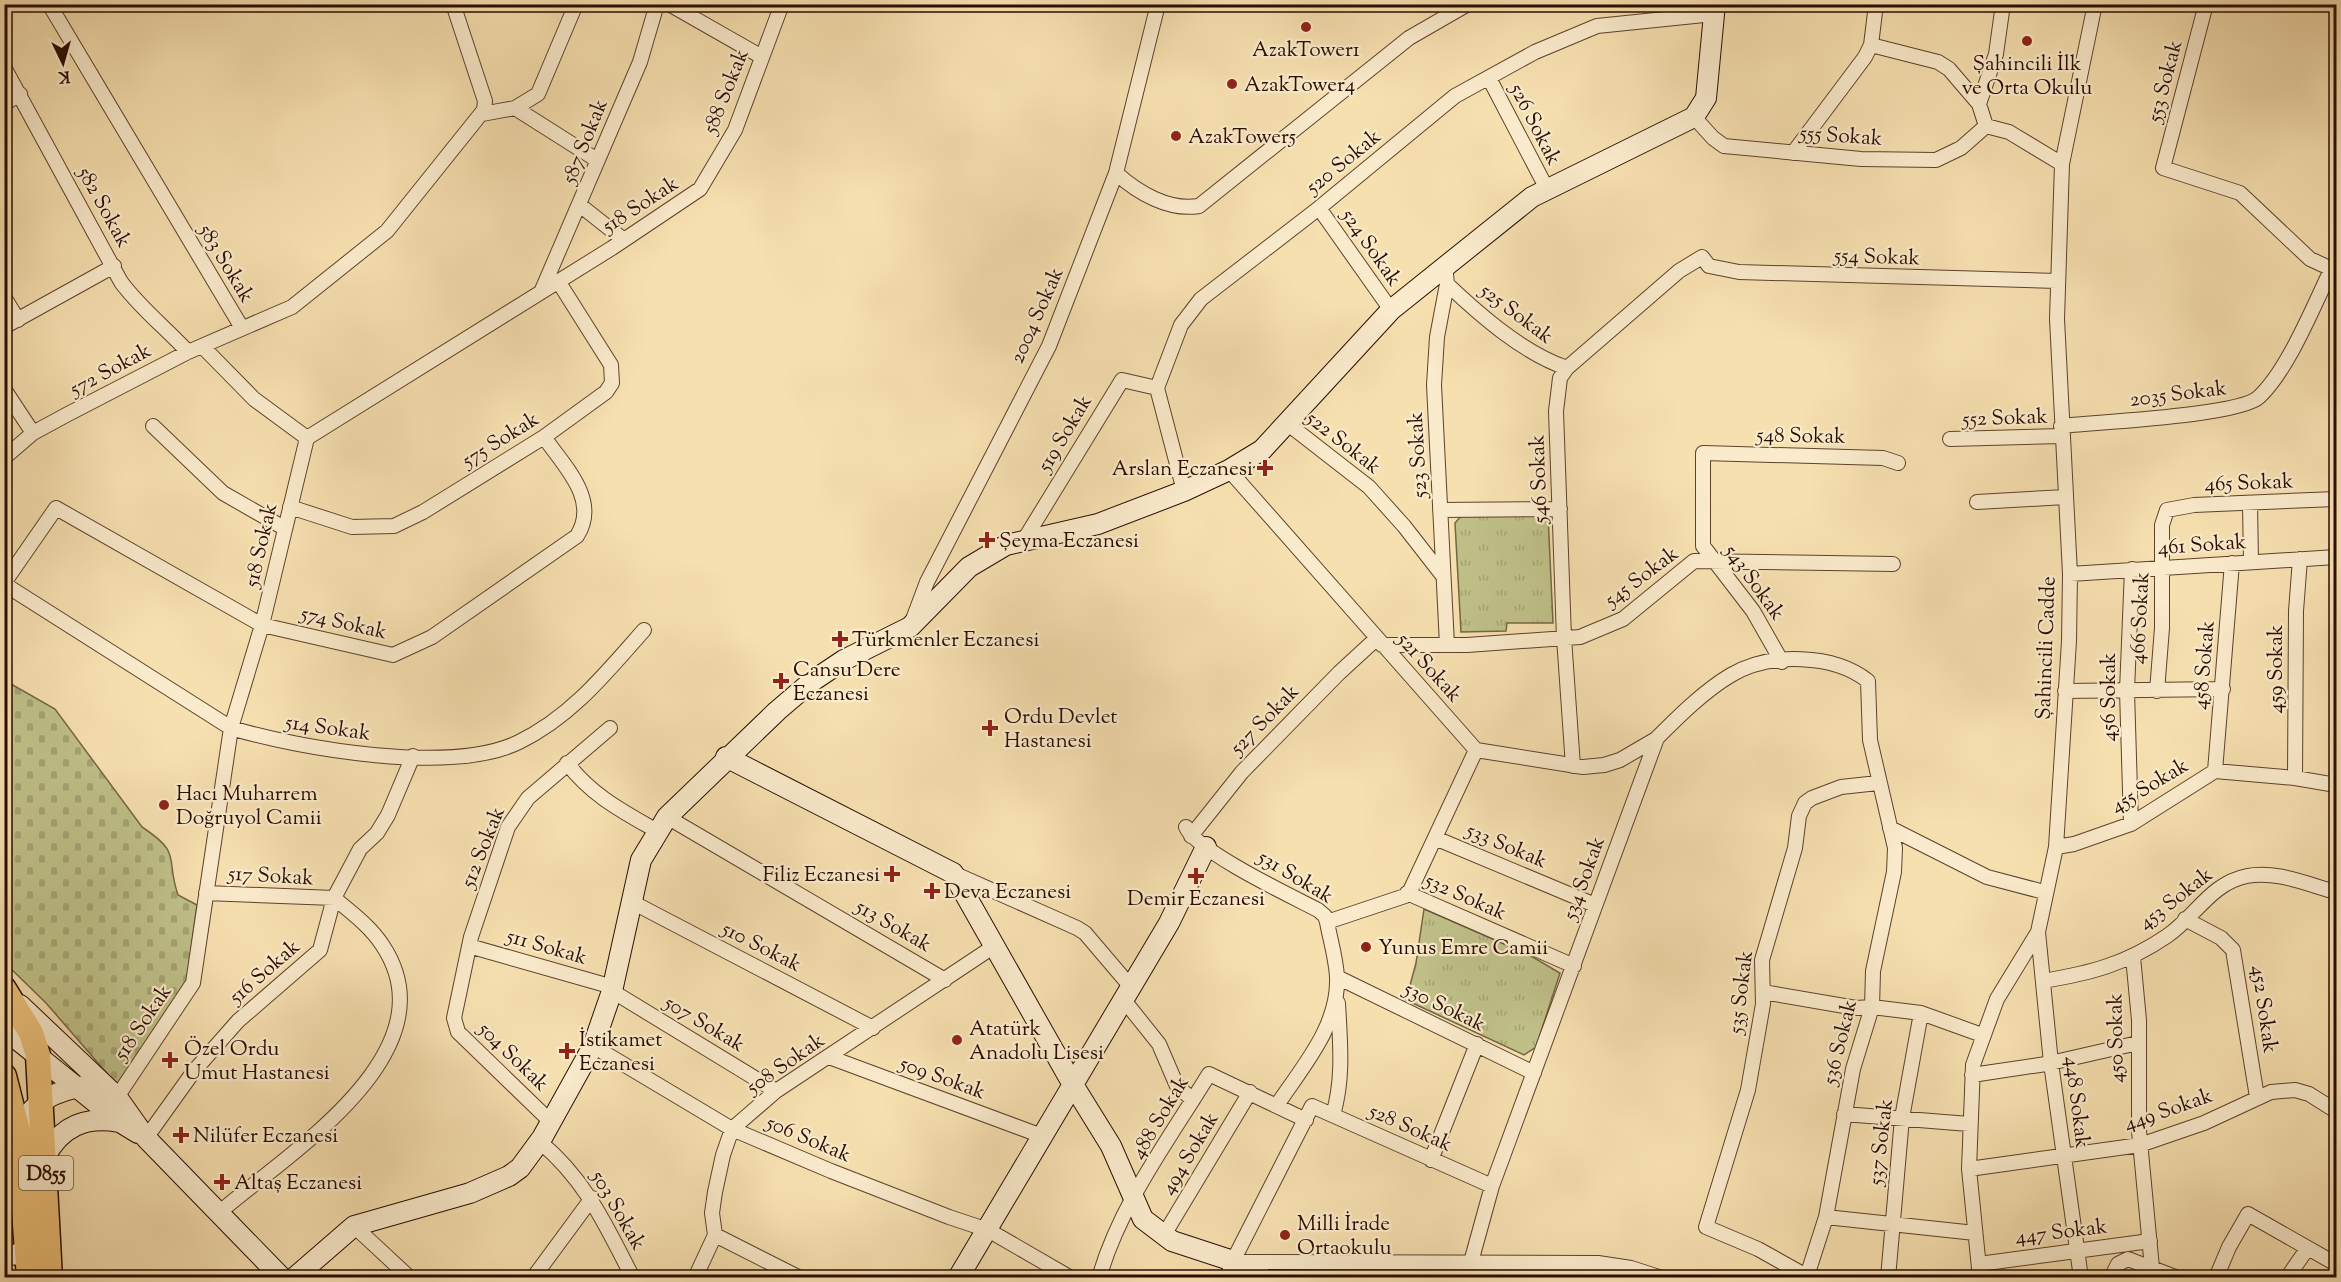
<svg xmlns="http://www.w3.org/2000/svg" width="2341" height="1282" viewBox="0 0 2341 1282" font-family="'Sorts Mill Goudy',serif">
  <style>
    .cemetery { fill: url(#cemetery-stones); stroke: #756644; stroke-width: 1.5 }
    .park { fill: url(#park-tufts); stroke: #756644; stroke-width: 1.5 }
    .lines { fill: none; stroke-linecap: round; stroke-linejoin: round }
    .street-casing { stroke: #5d412c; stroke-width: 16 }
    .secondary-casing { stroke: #2a0c00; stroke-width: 22 }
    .highway-casing { stroke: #2a0c00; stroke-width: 27 }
    .street { stroke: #faebcc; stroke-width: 14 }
    .secondary { stroke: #faebcc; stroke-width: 20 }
    .highway { stroke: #ecc078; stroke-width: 24 }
    .poi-dot { fill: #8f2418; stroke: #faebcc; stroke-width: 2 }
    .labels { text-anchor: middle; stroke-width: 4.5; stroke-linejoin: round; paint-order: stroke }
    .shield { fill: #faebcc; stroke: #684f3d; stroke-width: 1.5 }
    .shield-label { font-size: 20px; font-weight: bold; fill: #2a0c00 }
    .poi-label { font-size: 21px; fill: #2a0c00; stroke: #faebcc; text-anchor: start }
    .street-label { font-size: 21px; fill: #2a0c00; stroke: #faebcc }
  </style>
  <defs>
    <pattern id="cemetery-stones" width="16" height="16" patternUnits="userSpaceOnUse" patternTransform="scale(1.5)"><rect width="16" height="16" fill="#c0c189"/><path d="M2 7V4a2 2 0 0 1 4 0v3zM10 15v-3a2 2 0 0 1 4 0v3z" fill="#a5a574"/></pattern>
    <pattern id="park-tufts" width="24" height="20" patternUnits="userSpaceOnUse" patternTransform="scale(1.5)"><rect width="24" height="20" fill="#c0c189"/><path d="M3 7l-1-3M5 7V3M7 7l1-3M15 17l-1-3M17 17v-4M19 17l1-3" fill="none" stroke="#a5a574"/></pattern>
  </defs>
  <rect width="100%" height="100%" fill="#f7e0b0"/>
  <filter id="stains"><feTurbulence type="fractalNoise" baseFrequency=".00333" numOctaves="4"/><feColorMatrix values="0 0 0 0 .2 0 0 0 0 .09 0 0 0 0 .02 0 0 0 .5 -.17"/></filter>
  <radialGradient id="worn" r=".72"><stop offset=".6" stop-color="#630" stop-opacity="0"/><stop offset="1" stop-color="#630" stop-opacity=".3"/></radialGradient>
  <path class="cemetery" d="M 4,680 L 55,709 L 142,827 C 183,854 165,857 178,895 L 197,905 L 186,987 L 118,1086 L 46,1003 L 5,963 Z"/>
  <path class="park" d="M 1462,515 L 1548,515 L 1553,623 L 1507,623 L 1506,631 L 1461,632 L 1455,523 Z
    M 1424,909 L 1531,956 L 1560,973 L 1536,1047 L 1524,1055 L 1406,1000 L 1416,963 Z
    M 1391,1270 C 1420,1271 1450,1273 1479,1272 C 1525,1271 1572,1266 1617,1277 L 1371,1276 Z"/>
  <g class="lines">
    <defs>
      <path id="street" d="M 49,4 L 242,328
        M 669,4 L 762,57
        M 2206,4 L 2163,168 L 2240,193 L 2310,259 L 2336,271
        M 1871,45 L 1938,62 L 1949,69 L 1979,104 L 1986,126 L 2009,132 L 2062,164
        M 4,67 L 121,282 C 140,308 166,328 188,352
        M 1489,78 L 1547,189
        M 4,104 L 20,94
        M 1979,104 L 1996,54 L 2003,4
        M 515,108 L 597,160
        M 482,114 L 515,108 L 538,94 L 576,4
        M 1694,117 L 1713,138 L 1724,146 L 1861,159 L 1936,160 L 1961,148 L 1986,126
        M 1793,153 L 1865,57 L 1871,45 L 1876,4
        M 1116,173 C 1138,193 1169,211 1199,206 L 1409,38 L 1468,4
        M 581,206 L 624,240
        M 1319,208 L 1391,310
        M 1445,264 L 1447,284 L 1437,337 L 1434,385 L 1447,645
        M 1447,284 C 1481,316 1523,353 1567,368
        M 542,290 L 640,62 L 657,4
        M 4,297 L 18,320
        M 4,327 L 114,266
        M 203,347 L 254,399 L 307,438
        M 4,389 L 33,433
        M 1288,424 L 1369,487 L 1404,526 L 1443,576
        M 153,426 L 223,493 L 284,528
        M 2061,426 C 2096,422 2239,416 2259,397 C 2288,370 2313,307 2331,270
        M 1950,439 L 2062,436
        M 4,458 L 33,433 L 68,414 L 188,352 L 292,307 L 387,231 L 484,110 L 485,101 L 453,4
        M 1229,470 L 1476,750 L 1583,767 L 1604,765 L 1620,760 L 1656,739
        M 1184,491 L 1157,388 L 1181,325 L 1201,299 L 1319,208 L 1455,96 L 1535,52 L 1597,26 L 1714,14
        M 1977,502 L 2065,497
        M 2250,504 L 2251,561
        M 290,507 L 352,527 L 394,526 L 423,512 L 544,437 L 606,392 L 612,383 L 611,365 L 558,281
        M 1440,510 L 1560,509
        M 1024,540 L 1122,380 L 1157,388
        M 2070,574 L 2336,557
        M 4,583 L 56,508 L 262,625 L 393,655 L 432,637 L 577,536 C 600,500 564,466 544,437
        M 4,584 L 231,728 C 301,749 452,775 519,742 C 571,717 606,673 644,630
        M 912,622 L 927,582 L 1049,346 L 1116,173 L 1158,4
        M 1382,645 L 1467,645 L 1580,637 L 1623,619 L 1694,561 L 1893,564
        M 1782,662 L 1753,611 L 1703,546 L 1703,453 L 1883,458 L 1898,463
        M 2065,691 L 2223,689
        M 2157,691 L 2162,628 L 2162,525 L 2167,510 L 2194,505 L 2336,499
        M 567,763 C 591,795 622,811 657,831
        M 1573,766 L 1564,638 L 1556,411 L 1560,378 L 1567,368 L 1679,271 L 1702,257 L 1709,266 L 1739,272 L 2057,281
        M 2215,771 L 2232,563
        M 2295,778 L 2296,611 L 2300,559
        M 667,817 L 945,980
        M 2131,824 L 2127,691 L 2132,569
        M 1186,827 C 1196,851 1291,896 1318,910 L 1325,916 L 1327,922 C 1330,939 1336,958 1337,977 C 1339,1026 1303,1066 1277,1105
        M 1890,828 L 1987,877 L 2044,892
        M 1191,836 L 1242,772 L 1339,673 L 1376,639
        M 1435,838 L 1595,905
        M 2056,847 L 2074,844 L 2131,824 L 2215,771 L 2295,778 L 2336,785
        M 953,873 L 1077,928 L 1085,933 L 1131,987
        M 206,893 L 334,898 C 351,912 371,927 383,946 C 453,1053 287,1154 220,1212
        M 1407,893 L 1574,966
        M 632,902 L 873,1028
        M 2185,919 L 2221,938 L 2233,950 L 2257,1097
        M 1327,922 L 1405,896 L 1410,891 L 1476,750
        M 2038,932 L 2051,1063 L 2081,1278
        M 469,946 L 613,987
        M 2133,957 L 2139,1020 L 2139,1131 L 2152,1268
        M 1337,977 L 1534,1073
        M 2043,981 C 2091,973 2126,964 2167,936 C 2195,917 2211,883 2247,876 C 2276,870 2309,885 2336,892
        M 612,991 L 776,1091
        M 1763,992 L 1856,1008 L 1872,1007 L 1921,1013 L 1982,1035
        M 1123,999 L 1159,1044 L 1177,1086 L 1193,1100
        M 593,1046 L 732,1129 L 831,1171 L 949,1217 L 988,1230 L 1071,1278
        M 829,1057 L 1042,1136
        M 1972,1075 L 2046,1064 L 2138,1043
        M 117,1097 L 193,983 L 231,728 L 262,625 L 307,438 L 612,248 L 700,189 L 735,130 L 782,4
        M 1844,1114 L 1969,1124
        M 1333,1115 C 1344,1078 1340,1041 1338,1003
        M 550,1121 L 458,1032 L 454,1018 L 471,937 L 508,827 L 528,798 L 610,728
        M 146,1138 L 194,1071 L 238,1021 L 320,950 L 334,898 L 360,849 L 377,833 L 388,815 L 413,756
        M 540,1142 C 586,1180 606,1226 633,1278
        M 1431,1160 L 1477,1044
        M 1969,1169 L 2140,1145 L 2204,1123 L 2271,1092 L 2295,1090 L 2309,1094 L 2336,1111
        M 1826,1217 L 1975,1233
        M 354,1226 L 410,1278
        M 715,1235 L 800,1278
        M 1164,1235 L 1250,1092
        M 1236,1262 L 1598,1263 L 1631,1268 L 1662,1278
        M 1471,1262 L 1492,1186 L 1657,738 C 1679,716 1704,691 1731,675 C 1770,652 1834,654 1868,681 L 1870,740 L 1895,848 L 1894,872 L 1873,971 L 1872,1007 L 1853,1069 L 1826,1217 L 1807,1276
        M 1979,1264 L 2150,1241
        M 533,1278 L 592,1198
        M 695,1278 L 715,1235 L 712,1213 L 715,1192 L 723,1155 L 732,1129 L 776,1091 L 993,947
        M 1099,1278 C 1120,1204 1170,1138 1209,1074 L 1306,1120
        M 1227,1278 L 1233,1261 L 1312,1106 L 1492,1186
        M 1810,1278 L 1758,1249 L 1706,1227 L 1748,1090 L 1763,1004 L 1762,960 L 1795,848 L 1799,816 L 1805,803 L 1812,798 L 1841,787 L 1878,783
        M 1888,1278 L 1902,1118 L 1921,1013
        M 1980,1278 L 1969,1169 L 1973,1065 L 1997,999 L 2038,932 L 2056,847 L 2069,641 L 2070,574 L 2057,319 L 2062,164 L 2095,4
        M 2111,1278 L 2118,1264 L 2128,1259 L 2178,1278
        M 2216,1278 L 2229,1247 L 2248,1214 L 2336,1264
        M 2287,1278 L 2307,1249"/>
      <path id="secondary" d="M 726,757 L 953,873 L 1072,1083 L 1111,1146 L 1143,1219 L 1172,1241 L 1236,1262 L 1263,1278
        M 20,1005 L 117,1097 L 146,1138 L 282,1278
        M 4,1029 L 120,1122 L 138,1133
        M 18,1131 C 31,1102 56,1090 86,1086
        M 45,1157 C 61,1126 86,1116 119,1122
        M 4,1255 L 27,1254
        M 294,1278 L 354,1226 L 470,1193 L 509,1176 L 520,1168 L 542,1138 L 593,1046 L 612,991 L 641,860 L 667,817 L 777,711 L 811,682 L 844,660 L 910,627 L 969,567 L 1006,545 L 1098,524 L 1184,491 L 1229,470 L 1262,450 L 1391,310 L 1532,197 L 1694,117 L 1706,98 L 1715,4
        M 958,1278 L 1169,923 L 1206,847"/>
      <path id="highway" d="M 4,989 L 31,1033 L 38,1055 L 50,1278
        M 4,1076 L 18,1131 L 29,1278"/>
    </defs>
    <use href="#street" class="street-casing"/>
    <use href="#secondary" class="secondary-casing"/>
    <use href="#highway" class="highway-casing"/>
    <use href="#street" class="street"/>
    <use href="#secondary" class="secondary"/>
    <use href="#highway" class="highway"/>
  </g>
  <g class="poi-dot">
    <circle cx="1306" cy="27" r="6"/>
    <circle cx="2027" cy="41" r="6"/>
    <circle cx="1232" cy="84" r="6"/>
    <circle cx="1176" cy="136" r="6"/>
    <path d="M1262 459h6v6h6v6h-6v6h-6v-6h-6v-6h6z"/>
    <path d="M984 531h6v6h6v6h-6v6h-6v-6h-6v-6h6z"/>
    <path d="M837 630h6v6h6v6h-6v6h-6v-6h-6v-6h6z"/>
    <path d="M778 672h6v6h6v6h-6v6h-6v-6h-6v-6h6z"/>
    <path d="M987 719h6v6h6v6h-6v6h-6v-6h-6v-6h6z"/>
    <circle cx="164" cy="805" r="6"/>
    <path d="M889 865h6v6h6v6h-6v6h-6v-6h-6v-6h6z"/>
    <path d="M1193 867h6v6h6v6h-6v6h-6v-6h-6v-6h6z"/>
    <path d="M929 882h6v6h6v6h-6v6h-6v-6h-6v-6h6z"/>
    <circle cx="1366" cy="947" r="6"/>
    <circle cx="957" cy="1040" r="6"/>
    <path d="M564 1042h6v6h6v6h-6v6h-6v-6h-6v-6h6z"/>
    <path d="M167 1051h6v6h6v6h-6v6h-6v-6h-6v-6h6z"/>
    <path d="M178 1126h6v6h6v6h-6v6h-6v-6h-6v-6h6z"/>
    <path d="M219 1173h6v6h6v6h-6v6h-6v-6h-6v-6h6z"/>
    <circle cx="1285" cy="1235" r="6"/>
  </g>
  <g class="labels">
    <rect class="shield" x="19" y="1156" width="54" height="34" rx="4.5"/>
    <g class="shield-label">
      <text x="46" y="1180">D855</text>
    </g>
    <g class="poi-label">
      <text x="1306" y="56" text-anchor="middle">AzakTower1</text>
      <text x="2027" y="70" text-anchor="middle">Şahincili İlk<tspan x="2027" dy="24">ve Orta Okulu</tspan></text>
      <text x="1244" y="91">AzakTower4</text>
      <text x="1188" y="143">AzakTower5</text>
      <text x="1253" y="475" text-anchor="end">Arslan Eczanesi</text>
      <text x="999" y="547">Şeyma Eczanesi</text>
      <text x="852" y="646">Türkmenler Eczanesi</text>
      <text x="793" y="676">Cansu Dere<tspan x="793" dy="24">Eczanesi</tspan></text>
      <text x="1004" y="723">Ordu Devlet<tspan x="1004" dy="24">Hastanesi</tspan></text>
      <text x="176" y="800">Hacı Muharrem<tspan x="176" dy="24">Doğruyol Camii</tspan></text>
      <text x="880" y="881" text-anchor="end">Filiz Eczanesi</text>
      <text x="944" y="898">Deva Eczanesi</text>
      <text x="1196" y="905" text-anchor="middle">Demir Eczanesi</text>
      <text x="1378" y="954">Yunus Emre Camii</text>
      <text x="969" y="1035">Atatürk<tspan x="969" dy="24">Anadolu Lisesi</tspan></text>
      <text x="579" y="1046">İstikamet<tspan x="579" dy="24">Eczanesi</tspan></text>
      <text x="184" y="1055">Özel Ordu<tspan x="184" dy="24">Umut Hastanesi</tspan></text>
      <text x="193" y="1142">Nilüfer Eczanesi</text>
      <text x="234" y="1189">Altaş Eczanesi</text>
      <text x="1297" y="1230">Milli İrade<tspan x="1297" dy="24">Ortaokulu</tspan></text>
    </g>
    <g class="street-label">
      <text transform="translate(2164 81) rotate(-75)" y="7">553 Sokak</text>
      <text transform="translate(725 91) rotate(-68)" y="7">588 Sokak</text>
      <text transform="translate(1536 124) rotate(63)" y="7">526 Sokak</text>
      <text transform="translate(1841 135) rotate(4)" y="7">555 Sokak</text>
      <text transform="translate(584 141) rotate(-68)" y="7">587 Sokak</text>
      <text transform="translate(1343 161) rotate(-39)" y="7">520 Sokak</text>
      <text transform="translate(640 204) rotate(-33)" y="7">518 Sokak</text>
      <text transform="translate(105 207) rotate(61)" y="7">582 Sokak</text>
      <text transform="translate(1372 247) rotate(55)" y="7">524 Sokak</text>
      <text transform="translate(1877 256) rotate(2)" y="7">554 Sokak</text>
      <text transform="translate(227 263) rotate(59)" y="7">583 Sokak</text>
      <text transform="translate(1517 313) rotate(37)" y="7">525 Sokak</text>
      <text transform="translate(1036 315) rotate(-66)" y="7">2004 Sokak</text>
      <text transform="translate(110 369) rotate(-28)" y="7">572 Sokak</text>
      <text transform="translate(2178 393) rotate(-7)" y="7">2035 Sokak</text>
      <text transform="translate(2005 417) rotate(-2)" y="7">552 Sokak</text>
      <text transform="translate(1064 433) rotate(-59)" y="7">519 Sokak</text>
      <text transform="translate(1801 435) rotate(1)" y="7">548 Sokak</text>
      <text transform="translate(500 439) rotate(-32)" y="7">575 Sokak</text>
      <text transform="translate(1344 442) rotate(38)" y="7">522 Sokak</text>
      <text transform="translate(1417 455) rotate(-93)" y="7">523 Sokak</text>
      <text transform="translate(1538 479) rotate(-92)" y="7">546 Sokak</text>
      <text transform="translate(2249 482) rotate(-2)" y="7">465 Sokak</text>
      <text transform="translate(2202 544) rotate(-4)" y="7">461 Sokak</text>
      <text transform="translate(260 545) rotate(-77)" y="7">518 Sokak</text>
      <text transform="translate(1641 576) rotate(-37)" y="7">545 Sokak</text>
      <text transform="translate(1755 582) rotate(54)" y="7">543 Sokak</text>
      <text transform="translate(2139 618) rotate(-87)" y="7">466 Sokak</text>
      <text transform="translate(344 622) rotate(13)" y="7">574 Sokak</text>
      <text transform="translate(2045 648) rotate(-88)" y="7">Şahincili Cadde</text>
      <text transform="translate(2203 665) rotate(-85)" y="7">458 Sokak</text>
      <text transform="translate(1430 667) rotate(48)" y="7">521 Sokak</text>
      <text transform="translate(2275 669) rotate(-90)" y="7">459 Sokak</text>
      <text transform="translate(2108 697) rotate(-90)" y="7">456 Sokak</text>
      <text transform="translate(1264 719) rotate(-46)" y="7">527 Sokak</text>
      <text transform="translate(328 727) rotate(8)" y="7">514 Sokak</text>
      <text transform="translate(2149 785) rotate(-31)" y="7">455 Sokak</text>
      <text transform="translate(1507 845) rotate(23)" y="7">533 Sokak</text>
      <text transform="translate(482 847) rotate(-68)" y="7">512 Sokak</text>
      <text transform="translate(271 875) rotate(3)" y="7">517 Sokak</text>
      <text transform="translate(1296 876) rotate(31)" y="7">531 Sokak</text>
      <text transform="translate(1583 878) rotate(-70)" y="7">534 Sokak</text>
      <text transform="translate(1466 896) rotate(24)" y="7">532 Sokak</text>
      <text transform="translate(2175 898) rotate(-38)" y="7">453 Sokak</text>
      <text transform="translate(894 925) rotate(30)" y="7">513 Sokak</text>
      <text transform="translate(547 946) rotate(16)" y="7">511 Sokak</text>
      <text transform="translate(762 946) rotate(27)" y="7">510 Sokak</text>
      <text transform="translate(264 971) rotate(-41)" y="7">516 Sokak</text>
      <text transform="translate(1740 992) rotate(-83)" y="7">535 Sokak</text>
      <text transform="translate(1445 1006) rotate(26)" y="7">530 Sokak</text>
      <text transform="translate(2265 1009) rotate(82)" y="7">452 Sokak</text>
      <text transform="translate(142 1022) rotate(-56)" y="7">518 Sokak</text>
      <text transform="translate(705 1023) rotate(31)" y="7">507 Sokak</text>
      <text transform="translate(2115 1038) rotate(-91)" y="7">450 Sokak</text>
      <text transform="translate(1839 1042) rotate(-76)" y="7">536 Sokak</text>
      <text transform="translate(514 1056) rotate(44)" y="7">504 Sokak</text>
      <text transform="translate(785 1063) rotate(-35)" y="7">508 Sokak</text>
      <text transform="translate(943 1077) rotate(20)" y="7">509 Sokak</text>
      <text transform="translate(2078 1102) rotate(83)" y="7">448 Sokak</text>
      <text transform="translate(2168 1109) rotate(-19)" y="7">449 Sokak</text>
      <text transform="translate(1159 1117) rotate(-59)" y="7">488 Sokak</text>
      <text transform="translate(1411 1127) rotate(24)" y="7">528 Sokak</text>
      <text transform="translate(809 1138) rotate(23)" y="7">506 Sokak</text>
      <text transform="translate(1880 1142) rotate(-83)" y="7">537 Sokak</text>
      <text transform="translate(1189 1153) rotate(-59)" y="7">494 Sokak</text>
      <text transform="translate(619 1210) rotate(60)" y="7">503 Sokak</text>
      <text transform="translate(2061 1231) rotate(-7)" y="7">447 Sokak</text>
    </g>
  </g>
  <rect width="2341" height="1282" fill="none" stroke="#f7e0b0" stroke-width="24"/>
  <rect x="6" y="6" width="2329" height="1270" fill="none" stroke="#2a0c00" stroke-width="3"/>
  <rect x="12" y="12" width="2317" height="1258" fill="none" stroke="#2a0c00" stroke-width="1.5"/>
  <g transform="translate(63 63) rotate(175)" stroke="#faebcc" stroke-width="4.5" paint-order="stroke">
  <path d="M0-4.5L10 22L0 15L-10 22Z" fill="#2a0c00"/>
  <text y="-9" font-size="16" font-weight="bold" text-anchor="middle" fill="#2a0c00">K</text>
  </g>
  <rect width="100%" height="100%" filter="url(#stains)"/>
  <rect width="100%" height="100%" fill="url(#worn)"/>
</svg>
